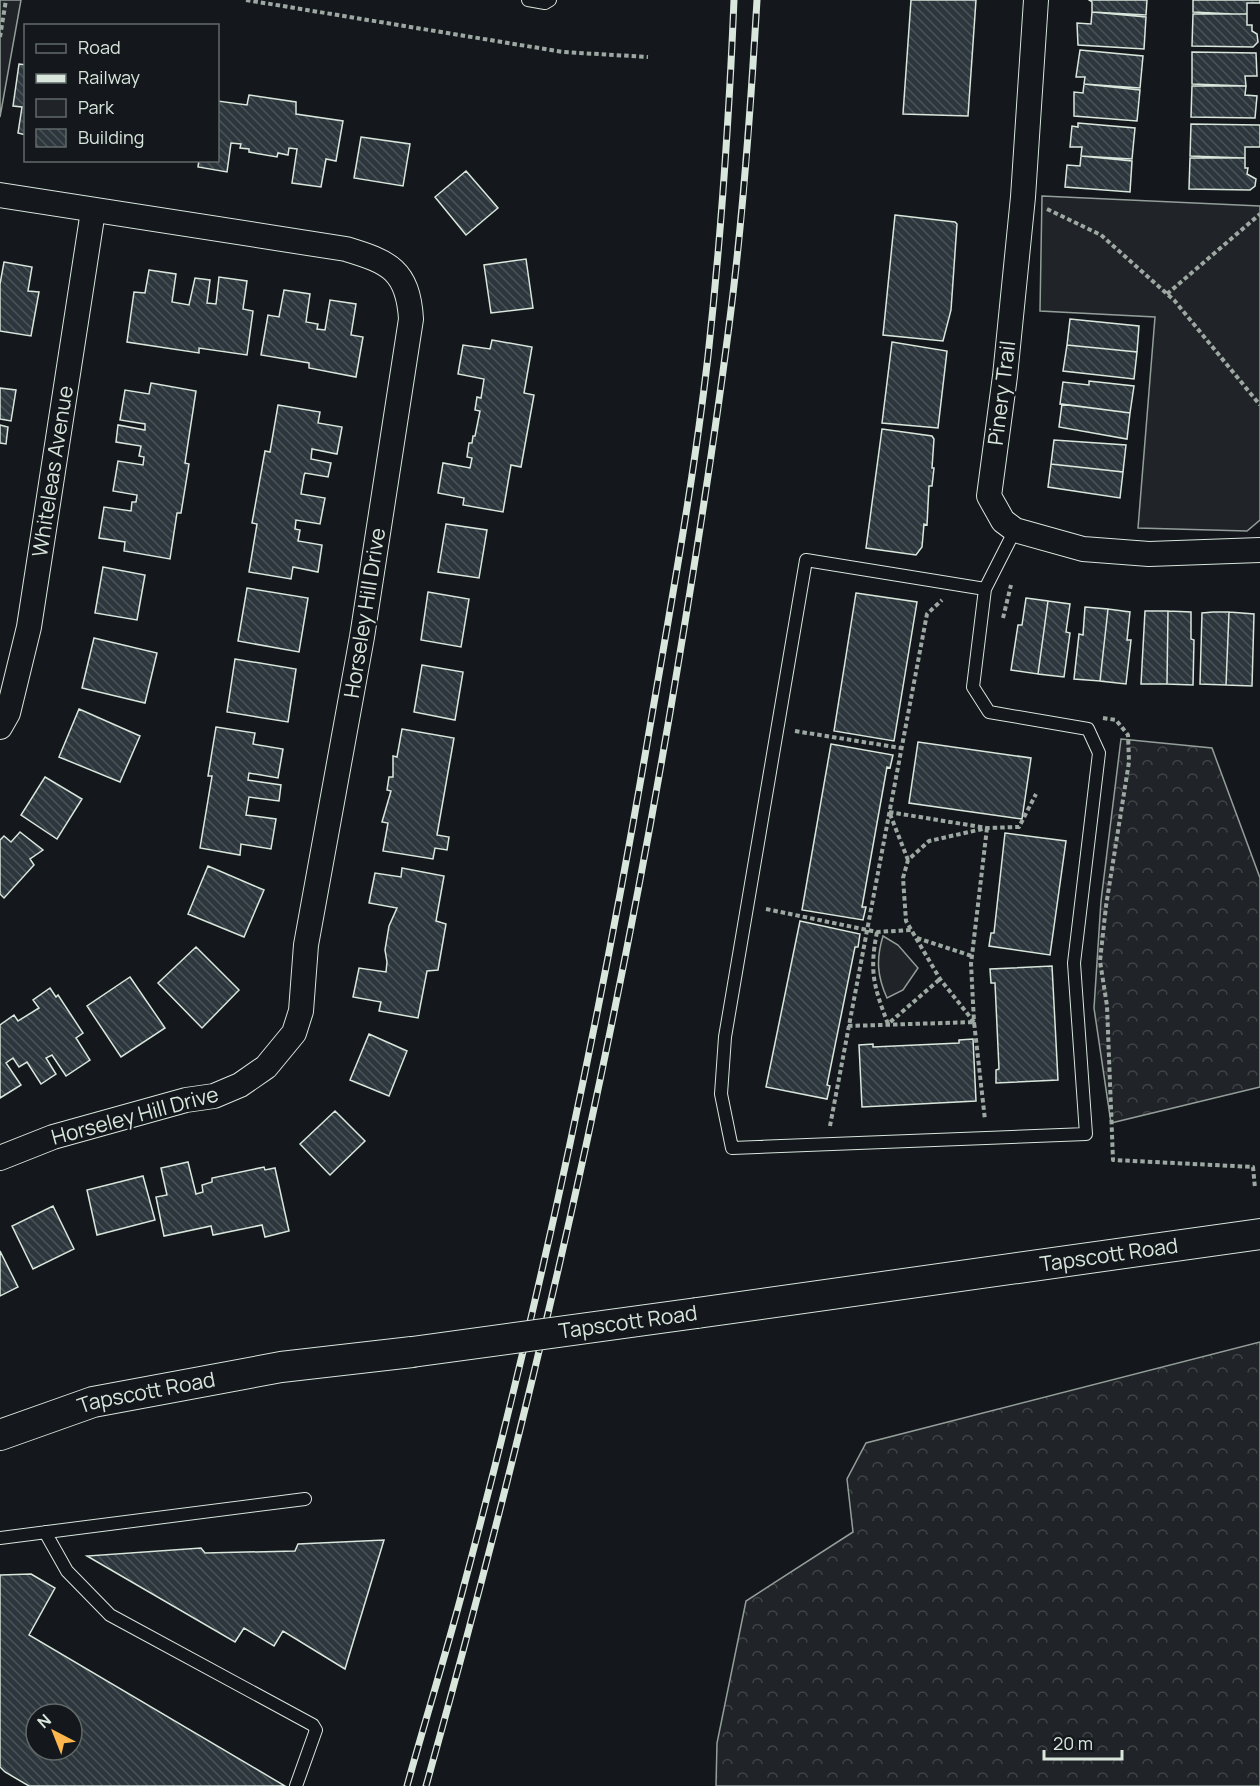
<svg xmlns="http://www.w3.org/2000/svg" width="1260" height="1786" viewBox="0 0 1260 1786" font-family="Manrope,sans-serif">
  <style>
    .green { fill: #202428; stroke: #939e99; stroke-width: 1.5 }
    .forest { fill: url(#forest-crowns); stroke: #939e99; stroke-width: 1.5 }
    .building { fill: url(#building-back-hatch); stroke: #d8e6dc; stroke-width: 1.5; fill-rule: evenodd }
    .lines { fill: none; stroke-linecap: round; stroke-linejoin: round }
    .service-casing { stroke: #d8e6dc; stroke-width: 14 }
    .minor-casing { stroke: #d8e6dc; stroke-width: 26 }
    .tertiary-casing { stroke: #d8e6dc; stroke-width: 32 }
    .path { stroke: #9da8a2; stroke-width: 4; stroke-dasharray: 4.5 3; stroke-linecap: butt }
    .service { stroke: #14181c; stroke-width: 12 }
    .minor { stroke: #14181c; stroke-width: 24 }
    .tertiary { stroke: #14181c; stroke-width: 30 }
    .rail-casing { stroke: #d8e6dc; stroke-width: 7 }
    .rail { stroke: #14181c; stroke-width: 4.5; stroke-dasharray: 14; stroke-linecap: butt }
    .tertiary-bridge-casing { stroke: #d8e6dc; stroke-width: 32; stroke-linecap: butt }
    .tertiary-bridge { stroke: #14181c; stroke-width: 30 }
    .labels { text-anchor: middle; stroke-width: 4.5; stroke-linejoin: round; paint-order: stroke }
    .street-label { font-size: 21px; fill: #d8e6dc; stroke: #14181c }
  </style>
  <defs>
    <pattern id="forest-crowns" width="20" height="18" patternUnits="userSpaceOnUse" patternTransform="scale(1.5)"><rect width="20" height="18" fill="#202428"/><path d="M2 6a3 3 0 1 1 6 0M12 15a3 3 0 1 1 6 0" fill="none" stroke="#404447"/></pattern>
    <pattern id="building-back-hatch" width="6" height="6" patternUnits="userSpaceOnUse" patternTransform="scale(1.5)"><rect width="6" height="6" fill="#2c363c"/><path d="M-1 5l2 2M0 0l6 6M5-1l2 2" fill="none" stroke="#4a5358"/></pattern>
  </defs>
  <rect width="100%" height="100%" fill="#14181c"/>
  <path class="green" d="M 0,0 L 21,0 L 0,117 Z
    M 1042,196 L 1260,206 L 1260,520 L 1247,531 L 1138,528 L 1155,317 L 1040,311 Z
    M 883,936 L 898,945 L 918,968 L 903,990 L 887,998 C 877,976 876,959 883,936 Z"/>
  <path class="forest" d="M 1121,739 L 1212,748 L 1260,878 L 1260,1087 L 1111,1123 L 1094,1008 L 1101,901 Z
    M 1260,1342 L 1260,1786 L 716,1786 L 717,1743 L 746,1601 L 853,1532 L 847,1479 L 866,1443 Z"/>
  <path class="building" d="M 911,0 L 976,0 L 968,116 L 903,114 Z
    M 1089,0 L 1147,0 L 1146,15 L 1092,12 L 1092,2 Z
    M 1193,0 L 1260,0 L 1260,3 L 1247,3 L 1247,14 L 1233,14 L 1193,12 Z
    M 1092,12 L 1146,17 L 1144,49 L 1078,45 L 1077,23 L 1091,24 Z
    M 1193,14 L 1247,14 L 1247,25 L 1252,25 L 1252,31 L 1257,34 L 1258,42 L 1253,47 L 1192,46 Z
    M 1080,50 L 1143,56 L 1140,88 L 1084,84 L 1085,77 L 1076,77 Z
    M 1192,52 L 1256,53 L 1257,76 L 1245,76 L 1246,86 L 1192,84 Z
    M 19,64 L 26,65 L 26,135 L 18,133 L 22,107 L 13,106 Z
    M 1084,84 L 1140,90 L 1137,121 L 1074,116 L 1074,92 L 1083,93 Z
    M 1192,86 L 1246,86 L 1245,95 L 1257,96 L 1255,118 L 1191,117 Z
    M 249,95 L 296,102 L 296,114 L 343,121 L 336,161 L 326,159 L 321,187 L 292,183 L 297,149 L 289,148 L 288,155 L 278,153 L 277,157 L 249,152 L 249,149 L 240,148 L 241,144 L 231,143 L 227,172 L 198,167 L 199,160 L 218,160 L 218,101 L 247,105 Z
    M 1078,123 L 1135,128 L 1132,159 L 1081,156 L 1082,147 L 1070,147 L 1072,126 L 1078,127 Z
    M 1191,124 L 1260,125 L 1260,147 L 1245,147 L 1245,158 L 1190,156 Z
    M 361,137 L 410,144 L 403,186 L 354,178 Z
    M 1081,156 L 1132,161 L 1130,192 L 1065,187 L 1067,165 L 1080,166 Z
    M 1190,158 L 1245,158 L 1245,168 L 1248,168 L 1247,174 L 1256,179 L 1255,186 L 1250,190 L 1189,189 Z
    M 466,171 L 498,208 L 466,235 L 435,197 Z
    M 895,215 L 955,222 L 957,224 L 951,310 L 943,341 L 883,335 Z
    M 526,259 L 533,308 L 491,313 L 484,265 Z
    M 4,262 L 32,267 L 28,291 L 39,292 L 31,336 L 0,331 L 0,284 Z
    M 149,270 L 176,274 L 172,302 L 189,305 L 195,278 L 210,280 L 207,303 L 216,304 L 219,277 L 247,281 L 243,309 L 253,311 L 247,355 L 199,348 L 199,353 L 127,342 L 134,292 L 145,293 Z
    M 284,290 L 310,294 L 306,322 L 318,324 L 317,329 L 325,330 L 330,300 L 356,304 L 351,335 L 363,337 L 356,377 L 309,368 L 309,363 L 261,355 L 268,315 L 279,317 Z
    M 1070,319 L 1139,326 L 1137,352 L 1067,345 Z
    M 492,340 L 532,347 L 524,393 L 534,395 L 521,467 L 511,465 L 503,512 L 463,505 L 464,498 L 438,493 L 443,463 L 470,468 L 472,458 L 467,457 L 469,443 L 472,443 L 473,436 L 475,436 L 480,411 L 475,410 L 477,397 L 481,398 L 484,379 L 458,374 L 463,345 L 490,349 Z
    M 892,342 L 947,351 L 938,428 L 882,423 Z
    M 1067,345 L 1137,352 L 1134,379 L 1063,371 Z
    M 1089,381 L 1134,386 L 1130,413 L 1060,404 L 1063,382 L 1089,385 Z
    M 151,383 L 196,391 L 185,463 L 189,464 L 181,513 L 177,513 L 170,559 L 124,551 L 125,542 L 99,538 L 104,507 L 131,511 L 132,502 L 136,502 L 137,495 L 113,491 L 118,461 L 143,465 L 144,457 L 139,456 L 141,446 L 116,442 L 118,425 L 145,430 L 145,424 L 120,420 L 125,390 L 149,394 Z
    M 0,388 L 16,390 L 11,421 L 0,419 Z
    M 1062,404 L 1130,413 L 1127,439 L 1059,427 Z
    M 278,405 L 320,412 L 318,423 L 342,427 L 337,454 L 312,449 L 311,459 L 331,463 L 328,477 L 305,473 L 304,476 L 301,494 L 325,498 L 320,524 L 296,520 L 295,529 L 300,530 L 298,541 L 322,545 L 318,572 L 293,567 L 291,579 L 249,572 L 257,524 L 252,523 L 265,451 L 270,452 Z
    M 0,425 L 8,427 L 6,444 L 0,443 Z
    M 882,429 L 932,436 L 934,439 L 932,468 L 934,468 L 932,486 L 929,486 L 927,525 L 924,524 L 922,547 L 916,555 L 866,548 Z
    M 1054,440 L 1126,445 L 1123,472 L 1051,464 Z
    M 1051,464 L 1123,472 L 1120,498 L 1048,487 Z
    M 446,524 L 487,530 L 479,578 L 438,572 Z
    M 103,567 L 145,575 L 137,620 L 95,613 Z
    M 247,588 L 308,598 L 299,652 L 238,641 Z
    M 428,592 L 469,599 L 461,647 L 421,640 Z
    M 856,593 L 917,602 L 894,741 L 834,731 Z
    M 1026,598 L 1048,601 L 1038,674 L 1011,670 L 1018,625 L 1022,625 Z
    M 1048,601 L 1070,604 L 1066,632 L 1070,633 L 1064,677 L 1038,674 Z
    M 1085,607 L 1108,609 L 1100,681 L 1074,679 L 1079,634 L 1083,635 Z
    M 1108,609 L 1130,612 L 1127,640 L 1131,640 L 1126,684 L 1100,681 Z
    M 1145,611 L 1168,611 L 1167,684 L 1141,684 Z
    M 1168,611 L 1191,612 L 1191,639 L 1194,640 L 1193,685 L 1167,684 Z
    M 1213,612 L 1229,612 L 1226,685 L 1200,684 L 1202,613 Z
    M 1229,612 L 1254,614 L 1252,686 L 1226,685 Z
    M 94,638 L 157,653 L 145,703 L 82,688 Z
    M 235,659 L 296,669 L 288,722 L 227,712 Z
    M 422,665 L 463,672 L 455,720 L 414,712 Z
    M 79,709 L 140,736 L 120,782 L 59,757 Z
    M 216,727 L 255,733 L 253,744 L 283,749 L 278,778 L 249,773 L 248,780 L 281,785 L 279,801 L 249,797 L 246,815 L 276,819 L 271,849 L 241,844 L 240,855 L 200,848 L 212,776 L 208,776 Z
    M 402,729 L 454,738 L 437,835 L 449,837 L 447,850 L 435,848 L 433,859 L 383,851 L 388,823 L 382,822 L 391,791 L 387,790 L 389,777 L 393,777 L 393,756 L 397,757 Z
    M 918,742 L 1031,758 L 1022,819 L 909,803 Z
    M 831,744 L 893,755 L 890,768 L 887,767 L 862,907 L 866,907 L 863,920 L 802,910 Z
    M 45,777 L 82,799 L 57,839 L 21,815 Z
    M 20,832 L 43,850 L 30,859 L 34,865 L 4,898 L 0,894 L 0,840 L 4,836 L 11,842 Z
    M 1005,833 L 1066,841 L 1050,955 L 989,946 L 991,933 L 994,933 Z
    M 208,866 L 264,890 L 244,937 L 188,914 Z
    M 402,868 L 444,876 L 436,921 L 446,924 L 438,970 L 427,971 L 418,1018 L 379,1011 L 381,1002 L 353,997 L 359,968 L 386,972 L 387,962 L 385,950 L 389,926 L 397,908 L 369,903 L 375,873 L 401,877 Z
    M 800,921 L 860,934 L 858,947 L 855,947 L 827,1085 L 830,1086 L 827,1099 L 766,1087 Z
    M 196,947 L 239,990 L 202,1028 L 158,983 Z
    M 1052,966 L 1058,1080 L 996,1083 L 996,1070 L 999,1069 L 995,983 L 991,983 L 990,969 Z
    M 130,977 L 165,1028 L 121,1057 L 87,1006 Z
    M 50,988 L 56,997 L 58,995 L 83,1033 L 76,1038 L 90,1060 L 66,1076 L 52,1055 L 46,1058 L 56,1074 L 41,1084 L 27,1062 L 19,1067 L 13,1058 L 6,1063 L 21,1085 L 0,1098 L 0,1025 L 14,1015 L 18,1021 L 39,1008 L 33,1000 Z
    M 369,1034 L 407,1051 L 389,1096 L 350,1080 Z
    M 973,1039 L 976,1101 L 862,1107 L 859,1045 L 873,1044 L 873,1047 L 959,1043 L 959,1040 Z
    M 335,1111 L 365,1141 L 330,1175 L 300,1144 Z
    M 188,1162 L 196,1194 L 203,1192 L 202,1185 L 212,1182 L 212,1178 L 264,1167 L 265,1170 L 275,1168 L 289,1231 L 265,1237 L 262,1225 L 213,1235 L 211,1226 L 164,1236 L 156,1197 L 167,1195 L 161,1168 Z
    M 143,1176 L 155,1220 L 97,1235 L 87,1190 Z
    M 53,1206 L 74,1249 L 33,1269 L 12,1226 Z
    M 0,1251 L 18,1287 L 0,1296 Z
    M 384,1540 L 345,1669 L 283,1631 L 274,1646 L 244,1628 L 235,1642 L 87,1556 L 201,1548 L 205,1553 L 295,1551 L 298,1544 Z
    M 31,1574 L 55,1588 L 29,1635 L 285,1786 L 29,1786 L 5,1772 L 0,1767 L 0,1575 ZM 36,1714 L 72,1714 L 72,1750 L 36,1750 Z"/>
  <g class="lines">
    <defs>
      <path id="service" d="M 528,0 L 545,3 L 550,0
        M 985,589 L 806,560 L 725,1037 L 721,1094 L 732,1148 L 1086,1134 L 1074,963 L 1099,753 L 1088,729 L 989,712 L 973,687 L 985,589 L 1015,530
        M 45,1532 L 67,1571 L 110,1615 L 313,1725 L 316,1730 L 296,1786
        M 0,1538 L 305,1499"/>
      <g id="minor">
        <path d="M 1036,0 L 1023,197 L 1005,376 L 989,496 L 1003,521 L 1015,530 L 1083,549 L 1149,554 L 1260,550"/>
        <path d="M 0,195 L 346,249 C 389,262 408,270 411,319 L 362,637 L 306,945 L 301,1011 L 294,1033 L 266,1067 L 240,1085 L 214,1096 L 186,1100 L 53,1137 L 0,1158"/>
        <path id="s1" d="M 0,727 L 8,713 L 29,627 L 93,211"/>
      </g>
      <g id="tertiary">
        <path id="s2" d="M 697,1313 L 1260,1234"/>
        <path id="s3" d="M 0,1435 L 93,1402 L 281,1367 L 412,1352"/>
      </g>
    </defs>
    <use href="#service" class="service-casing"/>
    <use href="#minor" class="minor-casing"/>
    <use href="#tertiary" class="tertiary-casing"/>
    <path class="path" d="M 246,0 L 563,52 L 648,57
      M 0,37 L 6,0
      M 1047,209 L 1101,235 L 1174,300 L 1260,405
      M 1167,294 L 1260,214
      M 1003,618 L 1011,585
      M 1103,718 L 1116,720 L 1128,735 L 1129,762 L 1106,906 L 1100,961 L 1107,1006 L 1113,1160 L 1253,1167 L 1255,1188
      M 795,731 L 901,748
      M 889,812 L 987,828 L 1019,827 L 1036,794
      M 890,814 L 908,860
      M 987,828 L 971,964 L 974,1022 L 940,979 L 906,921 L 903,878 L 908,860 L 929,841 Z
      M 766,909 L 877,932 L 911,930
      M 877,932 C 869,972 874,987 888,1024 L 940,979
      M 917,938 L 972,956
      M 848,1026 L 974,1022 L 985,1120
      M 830,1126 L 927,614 L 942,600"/>
    <use href="#service" class="service"/>
    <use href="#minor" class="minor"/>
    <use href="#tertiary" class="tertiary"/>
    <defs>
      <path id="rail" d="M 407,1786 C 425,1721 445,1657 462,1593 C 537,1313 598,1029 647,744 C 669,615 693,486 708,356 C 721,237 729,119 734,0
        M 426,1786 C 529,1419 615,1047 677,671 C 697,551 716,431 731,310 C 744,207 751,103 757,0"/>
    </defs>
    <use href="#rail" class="rail-casing"/>
    <use href="#rail" class="rail"/>
    <defs>
      <g id="tertiary-bridge">
        <path id="s4" d="M 412,1352 L 697,1313"/>
      </g>
    </defs>
    <use href="#tertiary-bridge" class="tertiary-bridge-casing"/>
    <use href="#tertiary-bridge" class="tertiary-bridge"/>
  </g>
  <g class="labels">
    <g class="street-label">
      <text transform="translate(1002 393) rotate(-83)" y="7">Pinery Trail</text>
      <text dy="7" stroke="none"><textPath href="#s1" startOffset="262">Whiteleas Avenue</textPath></text>
      <text transform="translate(365 613) rotate(-81)" y="7">Horseley Hill Drive</text>
      <text transform="translate(135 1116) rotate(-15)" y="7">Horseley Hill Drive</text>
      <text dy="7" stroke="none"><textPath href="#s2" startOffset="416">Tapscott Road</textPath></text>
      <text dy="7" stroke="none"><textPath href="#s4" startOffset="218">Tapscott Road</textPath></text>
      <text dy="7" stroke="none"><textPath href="#s3" startOffset="153">Tapscott Road</textPath></text>
    </g>
  </g>
  <rect x="24" y="24" width="195" height="138" fill="#14181c" stroke="#626a69" stroke-width="1.5"/>
  <rect x="36" y="44" width="30" height="9" fill="#14181c" stroke="#626a69" stroke-width="1.5"/>
  <text x="78" y="54" font-size="18" fill="#d8e6dc">Road</text>
  <rect x="36" y="74" width="30" height="9" fill="#d8e6dc" stroke="#626a69" stroke-width="1.5"/>
  <text x="78" y="84" font-size="18" fill="#d8e6dc">Railway</text>
  <rect x="36" y="99" width="30" height="18" fill="#202428" stroke="#626a69" stroke-width="1.5"/>
  <text x="78" y="114" font-size="18" fill="#d8e6dc">Park</text>
  <rect x="36" y="129" width="30" height="18" fill="url(#building-back-hatch)" stroke="#626a69" stroke-width="1.5"/>
  <text x="78" y="144" font-size="18" fill="#d8e6dc">Building</text>
  <g transform="translate(54 1732) rotate(318)"><circle r="28" fill="#14181c" stroke="#626a69" stroke-width="1.5"/>
  <path d="M0-4.5L10 22L0 15L-10 22Z" fill="#ffb74d"/>
  <text y="-9" font-size="16" font-weight="bold" text-anchor="middle" fill="#d8e6dc">N</text>
  </g>
  <path d="M1044 1750v9h78v-9" fill="none" stroke="#d8e6dc" stroke-width="3"/>
  <text x="1053" y="1750" font-size="18" fill="#d8e6dc" stroke="#14181c" stroke-width="4.5" paint-order="stroke">20 m</text>
</svg>
